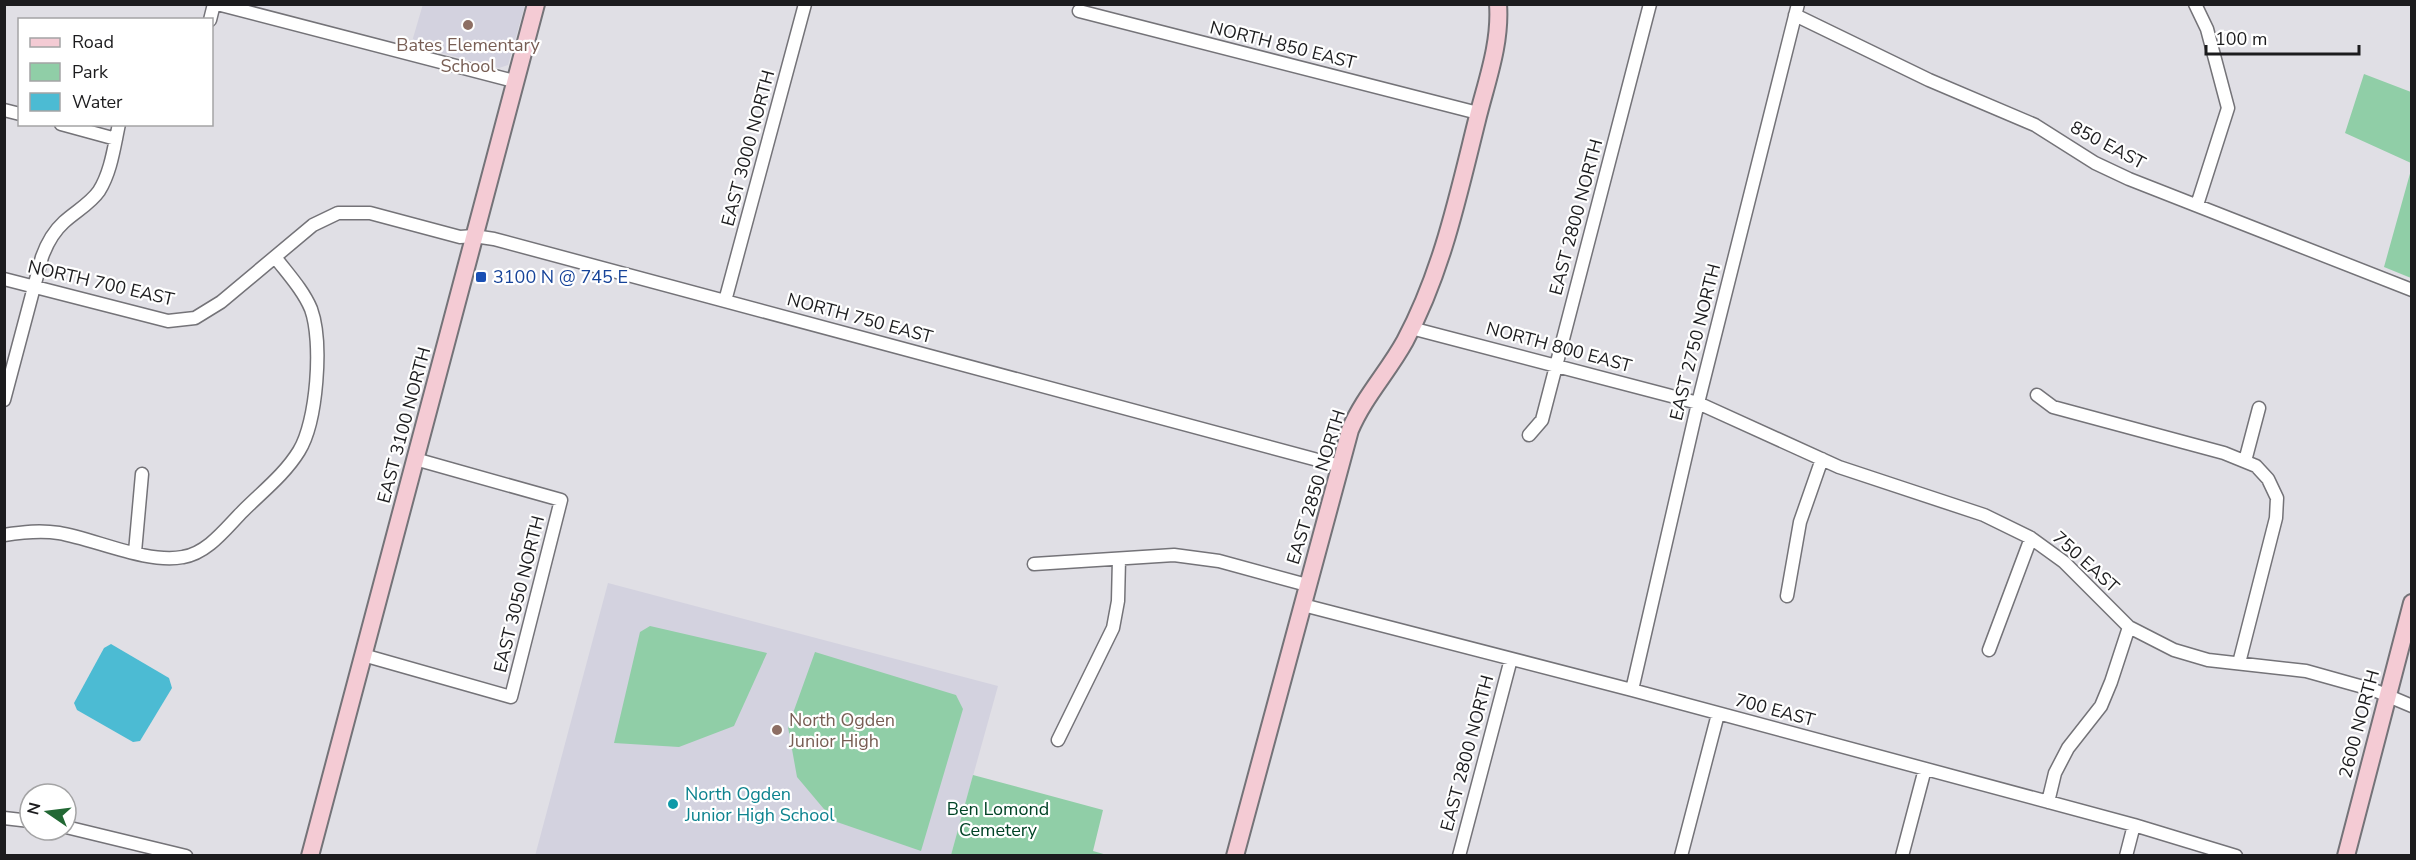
<svg xmlns="http://www.w3.org/2000/svg" width="2416" height="860" viewBox="0 0 2416 860" font-family="'Nunito Sans',sans-serif">
  <style>
    .built { fill: #d3d2df }
    .green { fill: #90cea7 }
    .water { fill: #4cbbd3 }
    .lines { fill: none; stroke-linecap: round; stroke-linejoin: round }
    .street-casing { stroke: #747378; stroke-width: 15 }
    .secondary-casing { stroke: #747378; stroke-width: 20 }
    .street { stroke: #fff; stroke-width: 12 }
    .secondary { stroke: #f4cbd4; stroke-width: 16 }
    .education-dot { fill: #8d6e63; stroke: #fff; stroke-width: 2 }
    .transit-dot { fill: #1a4fb4; stroke: #fff; stroke-width: 2 }
    .culture-dot { fill: #0f9aa8; stroke: #fff; stroke-width: 2 }
    .labels { text-anchor: middle; stroke-width: 4.5; stroke-linejoin: round; paint-order: stroke }
    .education-label { font-size: 18px; fill: #785e54; stroke: #fff }
    .street-label { font-size: 18px; fill: #1c1c1e; stroke: #fff }
    .transit-label { font-size: 18px; fill: #164399; stroke: #fff; text-anchor: start }
    .culture-label { font-size: 18px; fill: #0d838f; stroke: #fff; text-anchor: start }
    .park-label { font-size: 18px; fill: #014426; stroke: #fff }
  </style>
  <rect width="100%" height="100%" fill="#e0dfe5"/>
  <path class="built" d="M 423,4 L 525,5 L 508,65 L 499,68 L 411,45 Z
    M 608,583 L 998,686 L 951,855 L 535,856 Z"/>
  <path class="green" d="M 2364,74 L 2411,92 L 2411,163 L 2345,133 Z
    M 2411,170 L 2411,278 L 2384,267 Z
    M 650,626 L 767,653 L 734,726 L 679,747 L 614,743 L 640,632 Z
    M 815,652 L 956,695 L 963,709 L 921,851 L 834,821 L 797,777 L 788,727 Z
    M 973,775 L 1103,810 L 1093,851 L 1107,855 L 951,855 Z"/>
  <path class="water" d="M 111,644 L 169,678 L 172,688 L 140,741 L 133,742 L 77,710 L 74,703 L 104,648 Z"/>
  <g class="lines">
    <defs>
      <path id="street" d="M 217,4 L 514,81
        M 2195,4 L 2207,29 L 2228,108 L 2197,205
        M 1079,11 L 1478,113
        M 1795,15 L 1929,80 L 2035,125 L 2095,163 L 2129,179 L 2412,290
        M 210,20 L 214,4
        M 4,110 L 20,114
        M 61,124 L 116,139
        M 4,279 L 168,321 L 195,318 L 221,302 L 313,225 L 338,213 L 370,213 L 460,237 L 474,236 L 494,239 L 1340,466
        M 725,301 L 805,4
        M 1411,328 L 1698,403 L 1839,467 L 1984,515 L 2031,538 L 2064,562 L 2129,627 L 2174,650 L 2208,660 L 2306,671 L 2374,690 L 2412,706
        M 2037,395 L 2053,407 L 2224,453 L 2256,466 L 2268,479 L 2277,498 L 2276,518 L 2239,663
        M 4,400 L 42,257 C 47,243 53,232 64,222 C 76,211 90,204 99,191 C 111,172 114,147 119,124
        M 1529,435 L 1542,420 L 1650,4
        M 2245,461 L 2259,408
        M 4,535 C 23,532 40,530 59,533 C 95,539 147,564 183,557 C 208,553 226,528 243,511 C 262,492 285,474 299,451 C 317,422 323,342 311,309 C 303,290 288,274 275,257
        M 135,552 L 142,474
        M 1034,564 L 1174,555 L 1219,561 L 1307,585
        M 1787,596 L 1800,522 L 1822,459
        M 1303,605 L 1632,690 L 2134,825 L 2236,856
        M 1989,650 L 2031,538
        M 363,655 L 511,697 L 561,500 L 415,459
        M 1632,690 L 1698,403 L 1798,4
        M 1058,740 L 1113,628 L 1118,601 L 1119,559
        M 2048,802 L 2055,773 L 2068,748 L 2101,706 L 2111,682 L 2129,627
        M 4,818 L 30,821
        M 66,827 L 186,856
        M 1459,856 L 1511,659
        M 1681,856 L 1718,714
        M 1902,856 L 1925,769
        M 2126,856 L 2134,825"/>
      <path id="secondary" d="M 310,856 L 536,4
        M 1235,856 L 1350,430 C 1364,397 1388,372 1405,341 C 1442,272 1458,196 1477,120 C 1486,83 1501,44 1498,4
        M 2346,856 L 2412,603"/>
    </defs>
    <use href="#street" class="street-casing"/>
    <use href="#secondary" class="secondary-casing"/>
    <use href="#street" class="street"/>
    <use href="#secondary" class="secondary"/>
  </g>
  <g class="education-dot">
    <circle cx="468" cy="25" r="6"/>
    <circle cx="777" cy="730" r="6"/>
  </g>
  <rect class="transit-dot" x="475" y="271" width="12" height="12" rx="3"/>
  <circle class="culture-dot" cx="673" cy="804" r="6"/>
  <g class="labels">
    <g class="education-label">
      <text x="468" y="51">Bates Elementary<tspan x="468" dy="21">School</tspan></text>
      <text x="789" y="726" text-anchor="start">North Ogden<tspan x="789" dy="21">Junior High</tspan></text>
    </g>
    <g class="street-label">
      <text transform="translate(1283 45) rotate(14)" y="6">NORTH 850 EAST</text>
      <text transform="translate(2108 145) rotate(28)" y="6">850 EAST</text>
      <text transform="translate(748 148) rotate(-75)" y="6">EAST 3000 NORTH</text>
      <text transform="translate(1576 217) rotate(-75)" y="6">EAST 2800 NORTH</text>
      <text transform="translate(101 283) rotate(13)" y="6">NORTH 700 EAST</text>
      <text transform="translate(860 318) rotate(15)" y="6">NORTH 750 EAST</text>
      <text transform="translate(1695 342) rotate(-76)" y="6">EAST 2750 NORTH</text>
      <text transform="translate(1559 347) rotate(15)" y="6">NORTH 800 EAST</text>
      <text transform="translate(404 425) rotate(-75)" y="6">EAST 3100 NORTH</text>
      <text transform="translate(1316 487) rotate(-73)" y="6">EAST 2850 NORTH</text>
      <text transform="translate(2086 562) rotate(42)" y="6">750 EAST</text>
      <text transform="translate(519 594) rotate(-76)" y="6">EAST 3050 NORTH</text>
      <text transform="translate(1775 710) rotate(15)" y="6">700 EAST</text>
      <text transform="translate(2359 724) rotate(-75)" y="6">2600 NORTH</text>
      <text transform="translate(1467 753) rotate(-75)" y="6">EAST 2800 NORTH</text>
    </g>
    <g class="transit-label">
      <text x="493" y="283">3100 N @ 745 E</text>
    </g>
    <g class="culture-label">
      <text x="685" y="800">North Ogden<tspan x="685" dy="21">Junior High School</tspan></text>
    </g>
    <g class="park-label">
      <text x="998" y="815">Ben Lomond<tspan x="998" dy="21">Cemetery</tspan></text>
    </g>
  </g>
  <rect width="2416" height="860" fill="none" stroke="#1c1c1e" stroke-width="12"/>
  <rect x="18" y="18" width="195" height="108" fill="#ffffff" stroke="#a4a4a5" stroke-width="1.5"/>
  <rect x="30" y="38" width="30" height="9" fill="#f4cbd4" stroke="#a4a4a5" stroke-width="1.5"/>
  <text x="72" y="48" font-size="18" fill="#1c1c1e">Road</text>
  <rect x="30" y="63" width="30" height="18" fill="#90cea7" stroke="#a4a4a5" stroke-width="1.5"/>
  <text x="72" y="78" font-size="18" fill="#1c1c1e">Park</text>
  <rect x="30" y="93" width="30" height="18" fill="#4cbbd3" stroke="#a4a4a5" stroke-width="1.5"/>
  <text x="72" y="108" font-size="18" fill="#1c1c1e">Water</text>
  <g transform="translate(48 812) rotate(284)"><circle r="28" fill="#ffffff" stroke="#a4a4a5" stroke-width="1.5"/>
  <path d="M0-4.5L10 22L0 15L-10 22Z" fill="#226834"/>
  <text y="-9" font-size="16" font-weight="bold" text-anchor="middle" fill="#1c1c1e">N</text>
  </g>
  <path d="M2206 45v9h153v-9" fill="none" stroke="#1c1c1e" stroke-width="3"/>
  <text x="2215" y="45" font-size="18" fill="#1c1c1e" stroke="#ffffff" stroke-width="4.5" paint-order="stroke">100 m</text>
</svg>
